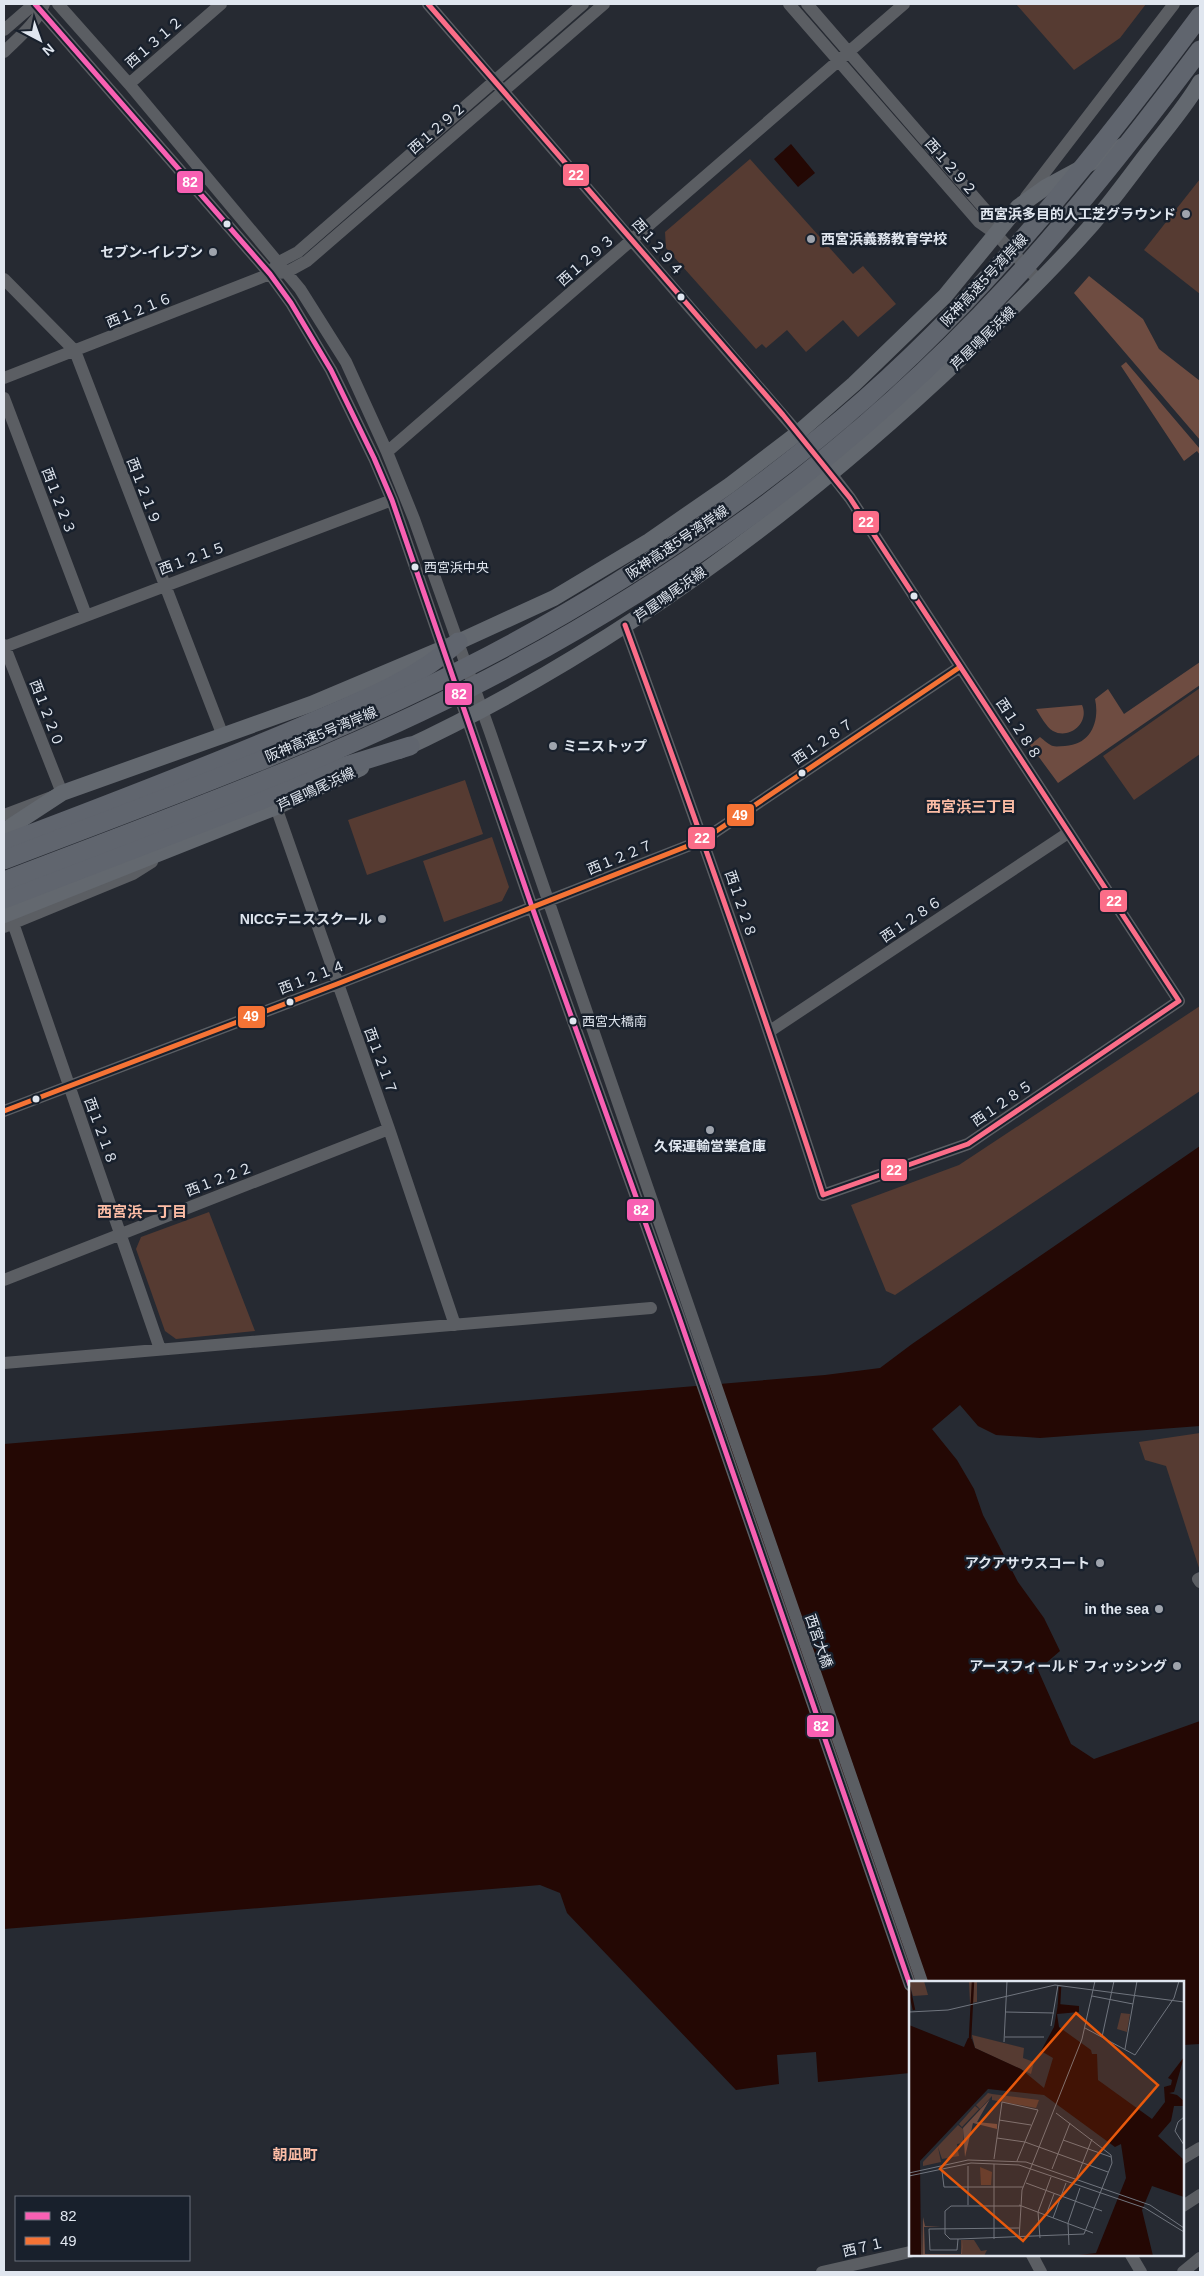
<svg xmlns="http://www.w3.org/2000/svg" width="1204" height="2276" viewBox="0 0 1204 2276" font-family="Arial,'Noto Sans JP',sans-serif">
  <style>
    .green { fill: #563b32 }
    .forest { fill: #6e4c41 }
    .water { fill: #240804 }
    .lines { fill: none; stroke-linecap: round; stroke-linejoin: round }
    .minor { stroke: #5b5e63; stroke-width: 12 }
    .major { stroke: #63686f; stroke-width: 16 }
    .highway { stroke: #60656e; stroke-width: 19 }
    .highway-bridge { stroke: #60656e; stroke-width: 19 }
    .bus-1-casing { stroke: #18202c; stroke-width: 9 }
    .bus-2-casing { stroke: #18202c; stroke-width: 9 }
    .bus-3-casing { stroke: #18202c; stroke-width: 9 }
    .bus-1 { stroke: #f860b3; stroke-width: 5 }
    .bus-2 { stroke: #f57335; stroke-width: 5 }
    .bus-3 { stroke: #fb6d88; stroke-width: 5 }
    .poi-dot { fill: #9fa4ad; stroke: #18202c; stroke-width: 2 }
    .bus-dot { fill: #e0e6ef; stroke: #18202c; stroke-width: 2 }
    .labels { text-anchor: middle; stroke-width: 5; stroke-linejoin: round; paint-order: stroke }
    .bus-label { font-size: 13px; fill: #e0e6ef; stroke: #18202c; text-anchor: start }
    .street-label { font-size: 14px; fill: #e0e6ef; stroke: #18202c }
    .poi-label { font-size: 14px; font-weight: bold; fill: #e0e6ef; stroke: #18202c; text-anchor: end }
    .neighbourhood-label { font-size: 15px; font-weight: bold; fill: #fbbca5; stroke: #18202c }
    .inset-river { fill: none; stroke: #240804; stroke-width: 2.5 }
    .inset-road { fill: none; stroke: #70757e; stroke-width: 1 }
    .view { fill: #e8590c; fill-opacity: 0.15; stroke: #e8590c; stroke-width: 2.5 }
    .inset-edge { fill: none; stroke: #e0e6ef; stroke-width: 2.5 }
    .line-badge { stroke: #18202c; stroke-width: 2 }
    .badge-label { font-size: 14px; text-anchor: middle; font-weight: bold; fill: #fff }
  </style>
  <rect width="100%" height="100%" fill="#262a32"/>
  <path class="green" d="M 1016,4 L 1146,4 L 1120,38 L 1074,70 Z
    M 750,159 L 853,274 L 863,266 L 896,304 L 858,337 L 843,320 L 806,352 L 787,330 L 766,348 L 762,344 L 756,349 L 666,248 L 665,232 Z
    M 1200,179 L 1200,294 L 1144,250 Z
    M 1200,688 L 1200,754 L 1134,800 L 1103,756 Z
    M 465,780 L 483,834 L 367,875 L 348,820 Z
    M 492,837 L 509,887 L 502,901 L 444,922 L 423,861 Z
    M 1200,1006 L 1200,1091 L 895,1295 L 886,1291 L 851,1205 L 959,1165 Z
    M 209,1212 L 255,1331 L 176,1339 L 165,1331 L 136,1249 L 141,1237 Z
    M 1200,1433 L 1200,1571 L 1166,1466 L 1145,1460 L 1139,1442 Z"/>
  <path class="forest" d="M 1089,276 L 1143,319 L 1159,349 L 1200,381 L 1200,440 L 1074,293 Z
    M 1126,362 L 1200,449 L 1200,455 L 1197,451 L 1184,461 L 1121,366 Z
    M 1200,662 L 1200,685 L 1058,783 L 1030,745 L 1040,737 C 1044,740 1049,745 1053,746 C 1056,747 1061,746 1065,746 C 1091,745 1100,721 1095,699 L 1108,689 L 1124,714 Z
    M 1082,705 C 1090,723 1069,740 1053,731 C 1046,727 1040,715 1036,709 Z"/>
  <path class="water" d="M 791,144 L 815,173 L 798,187 L 774,159 Z
    M 1200,1146 L 1200,1426 L 1040,1438 L 996,1435 L 978,1426 L 960,1405 L 932,1429 L 957,1460 L 974,1489 L 983,1515 L 1018,1582 L 1044,1618 L 1060,1651 L 1038,1670 L 1071,1744 L 1094,1759 L 1200,1721 L 1200,2044 L 1183,2045 L 1183,1982 L 910,1982 L 910,2073 L 818,2082 L 816,2052 L 777,2055 L 779,2084 L 736,2090 L 567,1913 L 560,1893 L 540,1885 L 4,1929 L 4,1444 L 825,1375 L 880,1368 L 912,1344 Z"/>
  <g class="lines">
    <path class="minor" d="M 35,4 L 270,274 L 291,303 L 331,370 L 374,458 L 392,500 L 532,907 L 678,1314 L 910,1985
      M 58,4 L 129,84 L 300,289 L 346,362 L 387,452 L 414,519 L 490,732 L 922,1982
      M 428,4 L 798,433
      M 789,4 L 979,222 L 996,234 L 1040,282
      M 807,4 L 988,213 L 996,234
      M 4,30 L 34,4
      M 4,52 C 18,38 37,23 44,4
      M 129,84 L 221,4
      M 1026,197 L 1174,4
      M 274,268 L 279,262 L 298,252 L 583,4
      M 4,279 L 75,351 L 223,736
      M 4,378 L 270,274 L 287,272 L 307,261 L 604,4
      M 4,398 L 86,615
      M 387,452 L 904,4
      M 625,625 C 694,814 761,1003 823,1195 L 968,1144 L 1179,1001 L 850,498 L 832,475
      M 4,645 L 62,793 L 4,815
      M 4,647 L 392,500
      M 276,807 L 389,1129 L 455,1325
      M 13,923 L 160,1349
      M 4,927 L 133,874 L 152,862
      M 770,1031 L 1068,833
      M 4,1111 L 337,984 L 703,840 L 960,667
      M 4,1280 L 389,1129
      M 4,1363 L 651,1308
      M 1200,1578 L 1198,1579 L 1200,1582
      M 1183,2158 L 1200,2148
      M 1183,2206 L 1200,2195
      M 1032,2255 L 1041,2272
      M 1131,2255 L 1141,2272
      M 822,2272 L 910,2252
      M 1183,2272 L 1200,2258"/>
    <path class="major" d="M 399,751 C 619,649 815,500 988,332 C 1022,299 1056,265 1088,229 C 1110,204 1129,177 1150,150 C 1167,128 1186,106 1200,82
      M 4,831 L 62,793 L 311,704 L 458,642 L 554,598 L 649,541 L 730,485 L 798,433 L 854,384 L 945,296 L 1018,207 L 1046,187 L 1126,144
      M 4,915 L 276,807 L 361,768"/>
    <path class="highway" d="M 4,844 C 102,807 201,769 298,728 C 353,704 413,683 458,642
      M 4,899 L 259,801 L 320,774 L 410,746"/>
    <path class="highway-bridge" d="M 4,860 C 158,801 314,745 461,670 C 588,606 708,528 819,438 C 967,318 1087,168 1200,16
      M 4,881 C 175,815 350,753 512,666 C 696,567 865,441 1007,287 C 1076,212 1139,131 1200,50"/>
    <defs>
      <path id="bus-1" d="M 35,4 L 270,274 L 291,303 L 331,370 L 374,458 L 392,500 L 532,907 L 678,1314 L 910,1985"/>
      <path id="bus-2" d="M 4,1111 L 337,984 L 703,840 L 960,667"/>
      <path id="bus-3" d="M 428,4 L 783,415 L 850,498 L 1179,1001 L 968,1144 L 823,1195 C 761,1003 694,814 625,625"/>
    </defs>
    <use href="#bus-1" class="bus-1-casing"/>
    <use href="#bus-2" class="bus-2-casing"/>
    <use href="#bus-3" class="bus-3-casing"/>
    <use href="#bus-1" class="bus-1"/>
    <use href="#bus-2" class="bus-2"/>
    <use href="#bus-3" class="bus-3"/>
  </g>
  <g class="poi-dot">
    <circle cx="1186" cy="214" r="5"/>
    <circle cx="811" cy="239" r="5"/>
    <circle cx="213" cy="252" r="5"/>
    <circle cx="553" cy="746" r="5"/>
    <circle cx="382" cy="919" r="5"/>
    <circle cx="710" cy="1130" r="5"/>
    <circle cx="1100" cy="1563" r="5"/>
    <circle cx="1159" cy="1609" r="5"/>
    <circle cx="1177" cy="1666" r="5"/>
  </g>
  <g class="bus-dot">
    <circle cx="227" cy="224" r="4.5"/>
    <circle cx="681" cy="297" r="4.5"/>
    <circle cx="415" cy="567" r="4.5"/>
    <circle cx="914" cy="596" r="4.5"/>
    <circle cx="802" cy="773" r="4.5"/>
    <circle cx="290" cy="1002" r="4.5"/>
    <circle cx="573" cy="1021" r="4.5"/>
    <circle cx="36" cy="1099" r="4.5"/>
  </g>
  <g class="labels">
    <g class="bus-label">
      <text x="424" y="572">西宮浜中央</text>
      <text x="582" y="1026">西宮大橋南</text>
    </g>
    <g class="street-label">
      <text transform="translate(154 42) rotate(-41)" y="5">西１３１２</text>
      <text transform="translate(437 128) rotate(-41)" y="5">西１２９２</text>
      <text transform="translate(951 167) rotate(49)" y="5">西１２９２</text>
      <text transform="translate(658 247) rotate(49)" y="5">西１２９４</text>
      <text transform="translate(586 260) rotate(-41)" y="5">西１２９３</text>
      <text transform="translate(984 280) rotate(-47)" y="5">阪神高速5号湾岸線</text>
      <text transform="translate(139 310) rotate(-22)" y="5">西１２１６</text>
      <text transform="translate(983 338) rotate(-44)" y="5">芦屋鳴尾浜線</text>
      <text transform="translate(144 491) rotate(69)" y="5">西１２１９</text>
      <text transform="translate(59 501) rotate(69)" y="5">西１２２３</text>
      <text transform="translate(677 542) rotate(-34)" y="5">阪神高速5号湾岸線</text>
      <text transform="translate(192 558) rotate(-20)" y="5">西１２１５</text>
      <text transform="translate(670 594) rotate(-35)" y="5">芦屋鳴尾浜線</text>
      <text transform="translate(47 713) rotate(69)" y="5">西１２２０</text>
      <text transform="translate(1019 729) rotate(57)" y="5">西１２８８</text>
      <text transform="translate(321 734) rotate(-23)" y="5">阪神高速5号湾岸線</text>
      <text transform="translate(823 741) rotate(-34)" y="5">西１２８７</text>
      <text transform="translate(316 789) rotate(-25)" y="5">芦屋鳴尾浜線</text>
      <text transform="translate(620 857) rotate(-22)" y="5">西１２２７</text>
      <text transform="translate(741 904) rotate(71)" y="5">西１２２８</text>
      <text transform="translate(911 919) rotate(-34)" y="5">西１２８６</text>
      <text transform="translate(312 977) rotate(-21)" y="5">西１２１４</text>
      <text transform="translate(381 1061) rotate(70)" y="5">西１２１７</text>
      <text transform="translate(1002 1103) rotate(-34)" y="5">西１２８５</text>
      <text transform="translate(101 1131) rotate(70)" y="5">西１２１８</text>
      <text transform="translate(219 1179) rotate(-21)" y="5">西１２２２</text>
      <text transform="translate(819 1641) rotate(71)" y="5">西宮大橋</text>
      <text transform="translate(863 2247) rotate(-13)" y="5">西７１</text>
    </g>
    <g class="poi-label">
      <text x="1176" y="219">西宮浜多目的人工芝グラウンド</text>
      <text x="821" y="244" text-anchor="start">西宮浜義務教育学校</text>
      <text x="203" y="257">セブン-イレブン</text>
      <text x="563" y="751" text-anchor="start">ミニストップ</text>
      <text x="372" y="924">NICCテニススクール</text>
      <text x="710" y="1151" text-anchor="middle">久保運輸営業倉庫</text>
      <text x="1090" y="1568">アクアサウスコート</text>
      <text x="1149" y="1614">in the sea</text>
      <text x="1167" y="1671">アースフィールド フィッシング</text>
    </g>
    <g class="neighbourhood-label">
      <text x="971" y="812">西宮浜三丁目</text>
      <text x="142" y="1217">西宮浜一丁目</text>
      <text x="295" y="2160">朝凪町</text>
    </g>
  </g>
  <g transform="translate(909 1981)">
    <rect width="275" height="275" fill="#262a32"/>
    <path d="M 15,0 L 19,14 L 4,15 L 0,1 ZM 60,0 L 68,0 L 68,21 L 61,22 ZM 212,32 L 221,33 L 218,51 L 208,48 ZM 63,54 L 115,67 L 114,77 L 125,81 L 122,93 L 66,67 ZM 79,112 L 83,113 L 130,119 L 127,127 L 83,119 L 83,115 L 71,128 L 67,124 ZM 66,125 L 70,128 L 53,146 L 50,143 ZM 49,144 L 54,148 L 54,162 L 48,163 L 50,175 L 33,178 L 29,166 L 32,181 L 14,185 L 14,181 ZM 71,186 L 83,191 L 82,204 L 72,204 ZM 13,236 L 14,273 L 52,273 L 52,259 L 65,259 L 72,270 L 78,269 L 75,275 L 12,275 Z" fill="#563b32"/>
    <path d="M 81,118 L 68,141 L 88,143 L 88,148 L 64,142 L 56,176 L 54,147 ZM 14,236 L 16,245 L 32,245 L 15,246 L 16,273 L 52,273 L 54,259 L 53,273 L 14,274 Z" fill="#6e4c41"/>
    <path d="M 149,23 L 170,25 L 170,31 L 148,33 L 150,46 L 182,69 L 183,73 L 188,73 L 189,99 L 243,138 L 256,121 L 255,106 L 262,104 L 263,99 L 259,97 L 275,76 L 265,111 L 260,112 L 268,114 L 275,120 L 275,125 L 265,125 L 262,140 L 249,155 L 275,179 L 275,216 L 243,205 L 233,229 L 244,275 L 161,275 L 187,272 L 217,197 L 212,163 L 206,166 L 135,114 L 79,108 L 11,180 L 12,275 L 0,275 L 0,44 L 55,66 L 59,57 L 63,58 L 66,67 L 112,88 L 135,107 L 144,77 L 132,70 L 145,46 Z" fill="#240804"/>
    <path class="inset-river" d="M 0,6 L 5,29M 150,25 L 151,6M 61,58 L 64,0"/>
    <path class="inset-road" d="M 183,15 L 224,23M 0,31 L 39,29 L 146,4 L 275,21M 97,31 L 145,32M 142,45 L 149,4M 176,47 L 226,74 L 265,17 L 270,0M 96,56 L 135,56M 193,56 L 205,0M 95,61 L 98,0M 216,68 L 228,0M 275,136 L 269,141 L 266,150 L 275,164M 90,139 L 122,144M 88,157 L 116,161 L 199,191M 154,159 L 202,176M 85,178 L 93,121 L 129,129 L 108,180M 143,188 L 161,142M 33,190 L 35,206 L 114,206M 0,192 L 59,179 L 117,181 L 241,224 L 275,247M 0,195 L 62,182 L 110,184 L 236,227 L 275,251M 168,196 L 183,158M 117,202 L 193,230M 59,224 L 59,185M 110,224 L 184,252M 112,225 L 42,225 L 36,230 L 36,253 L 41,258 L 49,258 L 175,253 L 203,182 L 202,174 L 147,132M 137,234 L 145,213M 144,237 L 157,202M 131,257 L 129,231 L 142,196M 49,258 L 48,269 L 21,269 L 20,248 L 110,247M 85,258 L 85,183M 110,258 L 113,209 L 173,58 L 186,0M 160,264 L 159,242 L 171,207"/>
    <path class="view" d="M 167,32 L 249,104 L 114,260 L 31,188 Z"/>
    <rect width="275" height="275" class="inset-edge"/>
  </g>
  <g class="line-badge">
    <rect x="562" y="163" width="28" height="24" rx="5" fill="#fb6d88"/>
    <rect x="176" y="170" width="28" height="24" rx="5" fill="#f860b3"/>
    <rect x="852" y="510" width="28" height="24" rx="5" fill="#fb6d88"/>
    <rect x="444" y="682" width="29" height="24" rx="5" fill="#f860b3"/>
    <rect x="726" y="803" width="29" height="24" rx="5" fill="#f57335"/>
    <rect x="687" y="826" width="29" height="24" rx="5" fill="#fb6d88"/>
    <rect x="1099" y="889" width="29" height="24" rx="5" fill="#fb6d88"/>
    <rect x="237" y="1005" width="29" height="24" rx="5" fill="#f57335"/>
    <rect x="880" y="1158" width="28" height="24" rx="5" fill="#fb6d88"/>
    <rect x="626" y="1198" width="29" height="24" rx="5" fill="#f860b3"/>
    <rect x="806" y="1714" width="29" height="24" rx="5" fill="#f860b3"/>
  </g>
  <g class="badge-label">
    <text x="576" y="180">22</text>
    <text x="190" y="187">82</text>
    <text x="866" y="527">22</text>
    <text x="459" y="699">82</text>
    <text x="740" y="820">49</text>
    <text x="702" y="843">22</text>
    <text x="1114" y="906">22</text>
    <text x="251" y="1021">49</text>
    <text x="894" y="1175">22</text>
    <text x="641" y="1215">82</text>
    <text x="821" y="1731">82</text>
  </g>
  <rect width="1204" height="2276" fill="none" stroke="#e0e6ef" stroke-width="10"/>
  <rect x="15" y="2196" width="175" height="65" fill="#18202c" stroke="#686f7a"/>
  <rect x="25" y="2212" width="25" height="8" fill="#f860b3" stroke="#686f7a"/>
  <text x="60" y="2221" font-size="15" fill="#e0e6ef">82</text>
  <rect x="25" y="2237" width="25" height="8" fill="#f57335" stroke="#686f7a"/>
  <text x="60" y="2246" font-size="15" fill="#e0e6ef">49</text>
  <g transform="translate(40 40) rotate(139)" stroke="#18202c" stroke-width="4" paint-order="stroke">
  <path d="M0-4L9 19L0 12L-9 19Z" fill="#e0e6ef"/>
  <text y="-8" font-size="14" font-weight="bold" text-anchor="middle" fill="#e0e6ef">N</text>
  </g>
</svg>
